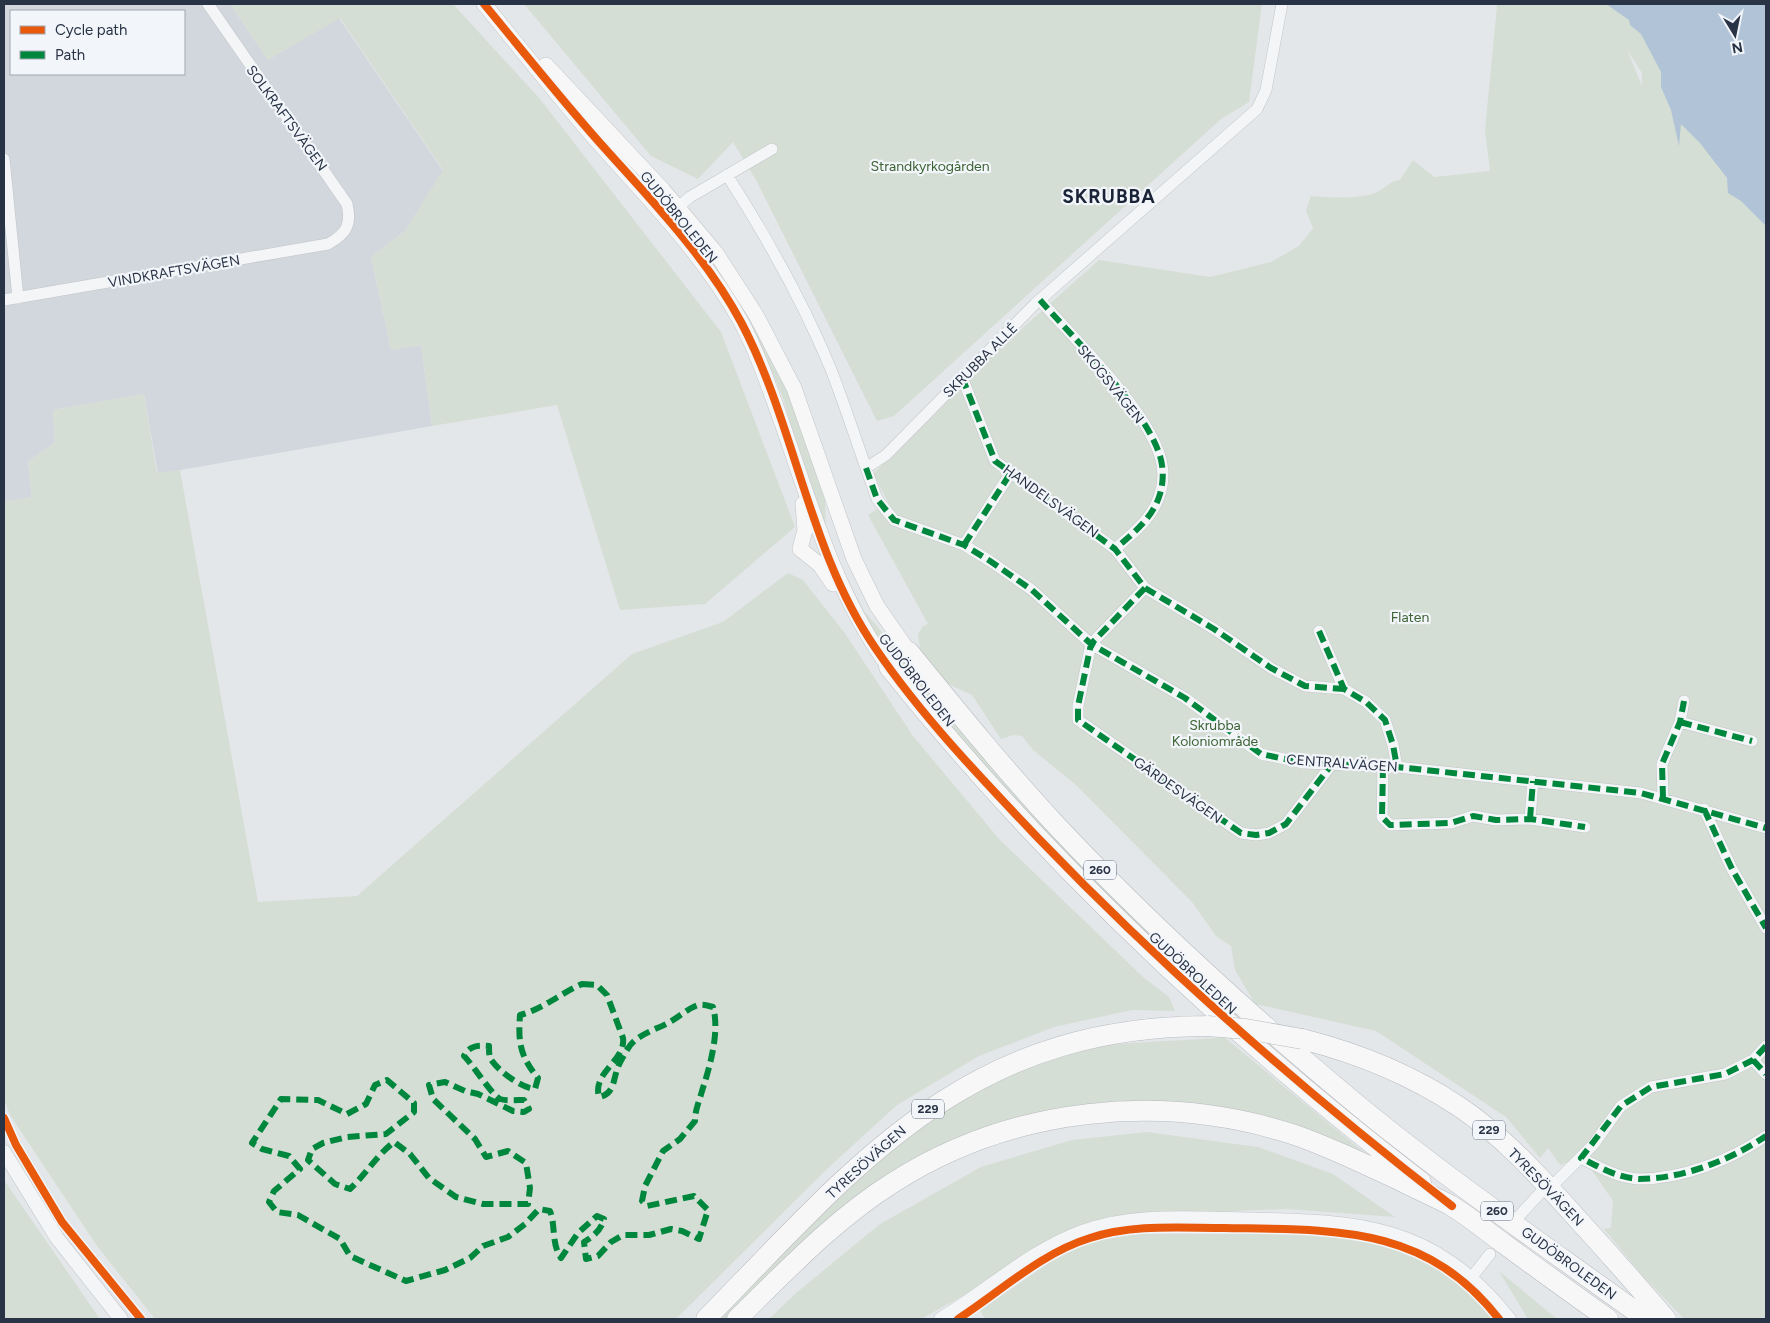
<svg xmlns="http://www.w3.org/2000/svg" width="1770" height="1323" viewBox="0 0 1770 1323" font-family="Figtree,sans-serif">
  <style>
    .built { fill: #d2d6dd; fill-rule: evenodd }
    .green { fill: #d5ded4; fill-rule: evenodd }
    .water { fill: #b0c3d7 }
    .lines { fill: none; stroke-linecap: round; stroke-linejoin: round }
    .minor-casing { stroke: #c2c5c8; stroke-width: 12 }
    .tertiary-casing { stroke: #c2c5c8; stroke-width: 15 }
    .secondary-casing { stroke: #c2c5c8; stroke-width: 16 }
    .motorway-casing { stroke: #b6babf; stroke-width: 21 }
    .minor { stroke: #f3f5f6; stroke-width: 11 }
    .tertiary { stroke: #f3f5f6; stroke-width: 14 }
    .secondary { stroke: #f7f7f8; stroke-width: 15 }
    .motorway { stroke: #f7f7f8; stroke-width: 20 }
    .motorway-bridge-casing { stroke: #b6babf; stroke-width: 21; stroke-linecap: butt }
    .motorway-bridge { stroke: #f7f7f8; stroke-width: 20 }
    .quiet { stroke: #00873e; stroke-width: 6; stroke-dasharray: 12 6; stroke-linecap: butt }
    .cycleway-casing { stroke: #f2f5f9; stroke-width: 11 }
    .cycleway { stroke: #e8590c; stroke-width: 8 }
    .labels { text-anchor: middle; stroke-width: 4.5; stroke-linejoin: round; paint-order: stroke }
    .shield { fill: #f2f5f9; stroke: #656d7c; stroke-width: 1 }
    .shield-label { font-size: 12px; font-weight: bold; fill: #283346 }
    .street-label { font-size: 14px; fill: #283346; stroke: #f2f5f9 }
    .park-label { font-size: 14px; fill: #3d6334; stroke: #f2f5f9 }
    .district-label { font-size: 19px; font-weight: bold; letter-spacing: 1px; fill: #1a2437; stroke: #f2f5f9 }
  </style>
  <rect width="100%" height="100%" fill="#e4e7ea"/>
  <path class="built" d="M 4,4 L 230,4 L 268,60 L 339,18 L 443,171 L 405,231 L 371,257 L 391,350 L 421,345 L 432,426 L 158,474 L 144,394 L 53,410 L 55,442 L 28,462 L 32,497 L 4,502 ZM 11,11 L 184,11 L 184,74 L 11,74 Z"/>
  <path class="green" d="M 230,4 L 453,4 L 540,99 L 721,332 L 795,527 L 705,604 L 620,610 L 557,405 L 432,426 L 421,345 L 391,350 L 371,257 L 405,231 L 443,170 L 340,18 L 268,60 Z
    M 524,4 L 1262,4 L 1249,102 L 1221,119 L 894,416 L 877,421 L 756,180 L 733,142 L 698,179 L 651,156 Z
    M 1495,4 L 1766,4 L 1766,1319 L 1684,1319 L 1642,1275 L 1604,1229 L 1611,1228 L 1613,1201 L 1591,1169 L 1571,1161 L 1560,1165 L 1548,1148 L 1540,1158 L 1506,1117 L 1376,1031 L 1255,1004 L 1235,970 L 1231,946 L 1216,936 L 1192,902 L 1076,785 L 1033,750 L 1022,736 L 1013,735 L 1001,739 L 972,695 L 946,683 L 920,649 L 918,634 L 923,626 L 928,624 L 868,515 L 888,502 L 873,474 L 965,379 L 1099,260 L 1210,277 L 1271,262 L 1299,246 L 1313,228 L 1306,211 L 1311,196 C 1330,198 1358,199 1375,193 C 1385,189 1389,181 1400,180 L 1413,160 L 1434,177 L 1490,171 L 1485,130 L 1497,6 ZM 1627,50 L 1642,73 L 1642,86 Z
    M 749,318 L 752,318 L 786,385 L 825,498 L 826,531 L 817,513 L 783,398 Z
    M 144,394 L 157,473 L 180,470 L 258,902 L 357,896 L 632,654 L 723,622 L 788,573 L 803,580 L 844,632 L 913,736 L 1000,840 L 1143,977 L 1169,997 L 1175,1011 L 1132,1010 L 1054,1027 L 979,1056 L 897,1105 L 827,1169 L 676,1319 L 155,1319 L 97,1246 L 10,1115 L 4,1099 L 4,502 L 32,497 L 28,462 L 55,442 L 53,410 Z
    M 838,560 L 864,611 L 952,714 L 1239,1016 L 1230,1016 L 1052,843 L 899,669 L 861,612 Z
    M 1224,1037 L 1372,1159 L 1196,1105 L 935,1150 L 730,1319 L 718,1319 C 819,1216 922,1096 1066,1054 C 1118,1039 1171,1043 1224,1037 Z
    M 1147,1132 L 1258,1147 L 1333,1174 L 1395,1217 L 1286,1209 L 1112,1216 L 1067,1231 L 1049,1240 L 975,1289 L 921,1319 L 769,1319 L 796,1293 L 880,1224 L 981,1167 L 1072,1140 Z
    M 4,1180 L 91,1306 L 100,1319 L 4,1319 Z
    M 1296,1233 C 1319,1234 1342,1235 1365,1239 C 1414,1248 1462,1281 1493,1319 L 985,1319 L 980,1310 L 1052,1261 L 1082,1245 L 1111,1237 L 1141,1234 Z
    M 1499,1271 L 1557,1319 L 1528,1319 Z"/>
  <path class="water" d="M 1606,4 L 1766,4 L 1766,226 L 1741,201 L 1728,193 L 1727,178 L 1700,143 L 1681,124 L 1679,146 L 1671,110 L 1661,87 L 1661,72 L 1641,34 L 1630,25 L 1629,20 Z"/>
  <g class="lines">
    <defs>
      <path id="minor" d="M 4,159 L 18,298
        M 727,175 C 766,236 802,300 830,367 C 843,400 854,434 866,468 L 886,455 L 1035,304 L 1257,109 L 1266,90 L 1282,4
        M 672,212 L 690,197 L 772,149
        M 4,300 L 328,244 C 346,234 352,225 347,204 L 208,4
        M 1040,300 C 1076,341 1141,403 1159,453 C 1164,467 1164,483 1159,497 C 1151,520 1132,534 1115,549
        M 962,377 L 995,461 L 1115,549 L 1145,588 L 1214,629 L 1271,668 L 1305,686 L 1344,689
        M 866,468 L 877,499 L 894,520 L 964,545 L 990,561 L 1032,590 L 1091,644 L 1185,698 L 1261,754 L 1304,763 L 1397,767 L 1641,793 L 1766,828
        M 964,545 L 1010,474
        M 1145,588 L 1091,644 L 1078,706 L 1078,720 L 1241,833 L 1256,835 L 1269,833 L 1286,824 L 1332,764
        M 1319,631 L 1344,689 L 1366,702 L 1385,720 L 1393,745 L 1397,767
        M 1680,722 L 1752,741
        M 1383,766 L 1382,817 L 1390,825 L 1451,823 L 1473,816 L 1496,820 L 1530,819 L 1585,827
        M 1663,798 L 1662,764 L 1680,722 L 1684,701
        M 1704,809 L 1732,869 L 1766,928
        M 1530,819 L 1533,781
        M 1753,1060 L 1766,1074
        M 1581,1158 C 1599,1167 1618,1178 1639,1179 C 1682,1179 1731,1160 1766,1136
        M 1557,1181 L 1593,1145 L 1621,1106 L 1651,1087 L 1725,1074 L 1753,1060 L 1766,1046
        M 1520,1215 L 1542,1191
        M 1471,1278 L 1490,1254"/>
      <path id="tertiary" d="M 4,1152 L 57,1238 L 121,1319
        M 941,1319 C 988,1291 1030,1251 1082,1232 C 1129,1215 1179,1218 1228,1219 C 1347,1222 1428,1217 1509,1319"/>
      <path id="secondary" d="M 484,4 C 521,49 558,96 597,141 C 648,198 702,253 740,320 C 758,353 770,390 783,426 C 812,509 836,595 889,667
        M 546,65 L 663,190 L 716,253 L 756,315 L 794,388 L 854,559 L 877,606 L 909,652
        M 803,504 L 805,530 L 800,549 L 820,565 L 833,584"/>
      <path id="motorway" d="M 909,652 C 957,711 1004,769 1055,824 C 1147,922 1246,1012 1349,1098 C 1444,1177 1547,1247 1646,1319
        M 889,667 C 1044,860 1225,1031 1421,1182
        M 1302,1039 C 1357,1053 1410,1074 1458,1106 C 1502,1135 1538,1175 1573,1214 C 1605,1249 1636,1284 1666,1319
        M 706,1319 C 860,1161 967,1027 1207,1026
        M 737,1319 C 787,1270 835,1219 894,1182 C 1012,1107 1160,1092 1292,1134 C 1328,1146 1362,1163 1397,1179 C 1414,1188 1433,1196 1450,1205 C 1469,1216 1486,1231 1503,1243 C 1538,1269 1573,1294 1608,1319"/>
    </defs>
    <use href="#minor" class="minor-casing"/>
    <use href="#tertiary" class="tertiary-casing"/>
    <use href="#secondary" class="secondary-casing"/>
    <use href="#motorway" class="motorway-casing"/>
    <use href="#minor" class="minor"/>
    <use href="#tertiary" class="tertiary"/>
    <use href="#secondary" class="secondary"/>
    <use href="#motorway" class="motorway"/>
    <defs>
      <path id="motorway-bridge" d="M 1207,1026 L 1246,1029 L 1302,1039"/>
    </defs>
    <use href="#motorway-bridge" class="motorway-bridge-casing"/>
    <use href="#motorway-bridge" class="motorway-bridge"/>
    <path class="quiet" d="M 1040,300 C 1076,341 1141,403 1159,453 C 1164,467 1164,483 1159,497 C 1151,520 1132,534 1115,549
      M 962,377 L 995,461 L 1115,549 L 1145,588 L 1214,629 L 1271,668 L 1305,686 L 1344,689
      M 866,468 L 877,499 L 894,520 L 964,545 L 990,561 L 1032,590 L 1091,644 L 1185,698 L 1261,754 L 1304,763 L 1397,767 L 1641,793 L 1766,828
      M 964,545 L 1010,474
      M 1145,588 L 1091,644 L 1078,706 L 1078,720 L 1241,833 L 1256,835 L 1269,833 L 1286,824 L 1332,764
      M 1319,631 L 1344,689 L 1366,702 L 1385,720 L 1393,745 L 1397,767
      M 1680,722 L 1752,741
      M 1383,766 L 1382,817 L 1390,825 L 1451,823 L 1473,816 L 1496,820 L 1530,819 L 1585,827
      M 1663,798 L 1662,764 L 1680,722 L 1684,701
      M 1704,809 L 1732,869 L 1766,928
      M 1530,819 L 1533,781
      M 582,984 L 597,985 L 607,995 L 623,1038 C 626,1061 592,1072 599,1097 C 615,1094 613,1079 618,1067 C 620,1062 624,1055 627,1050 C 635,1035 655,1030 668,1023 C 679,1017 687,1009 698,1005 C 703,1004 709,1006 713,1007 C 720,1032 710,1066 702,1091 C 699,1102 695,1110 695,1121 L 680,1139 L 663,1151 L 645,1186 L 642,1201 L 647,1206 L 694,1196 L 708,1210 L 699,1239 L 682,1231 L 671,1229 L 649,1235 L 623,1235 L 611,1242 L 598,1256 L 586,1259 L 584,1242 C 594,1236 601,1230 604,1219 L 597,1216 L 578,1233 L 561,1258 C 551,1243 556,1227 550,1211 L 539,1209 L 525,1224 L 508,1237 L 483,1246 L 470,1258 L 445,1270 L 406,1281 L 350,1256 L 340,1239 L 298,1215 L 277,1212 L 269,1202 L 274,1191 L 300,1169 L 289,1156 L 262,1149 L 252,1143 L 281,1099 L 318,1100 L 347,1114 L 366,1104 L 375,1085 L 387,1080 L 414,1103 L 414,1112 L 386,1134 L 347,1137 L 323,1143 L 312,1149 L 308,1160 L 335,1184 L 350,1189 C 366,1174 376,1156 394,1142 L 410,1154 L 429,1178 L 456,1197 L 483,1204 L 528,1204 L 530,1188 L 526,1163 L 508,1151 L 486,1157 L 475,1139 L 433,1099 L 429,1085 L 445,1082 L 465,1091 L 478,1094 L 513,1111 L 524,1112 L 529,1109 L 524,1100 C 518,1100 506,1101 500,1099 C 492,1095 473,1065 464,1056 C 470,1045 478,1045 489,1046 C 489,1049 489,1055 490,1058 C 497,1070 521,1088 535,1089 L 538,1078 C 520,1056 518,1043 520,1015 C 543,1009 561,993 582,984 Z
      M 1766,1046 L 1753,1060 L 1725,1074 L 1651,1087 L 1621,1106 L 1581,1158 C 1599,1167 1618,1178 1639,1179 C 1682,1179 1731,1160 1766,1136
      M 1753,1060 L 1766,1074"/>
    <defs>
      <path id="cycleway" d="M 484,4 C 522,50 560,98 600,143 C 650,199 705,255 741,322 C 796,426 808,551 876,649 C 923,718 983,780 1040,840 C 1168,973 1306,1093 1452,1206
        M 4,1118 L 16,1145 L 62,1222 L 141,1319
        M 958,1319 C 1000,1292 1041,1253 1090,1238 C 1134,1224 1178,1228 1224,1228 C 1333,1230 1425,1224 1499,1319"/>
    </defs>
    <use href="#cycleway" class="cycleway-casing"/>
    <use href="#cycleway" class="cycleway"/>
  </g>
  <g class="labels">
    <g class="shield">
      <rect x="1084" y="860.5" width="32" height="19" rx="4"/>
      <rect x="912" y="1099.5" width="32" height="19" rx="4"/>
      <rect x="1473" y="1120.5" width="32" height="19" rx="4"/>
      <rect x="1481" y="1201.5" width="32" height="19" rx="4"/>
    </g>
    <g class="shield-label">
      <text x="1100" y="874">260</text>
      <text x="928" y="1113">229</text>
      <text x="1489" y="1134">229</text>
      <text x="1497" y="1215">260</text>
    </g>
    <g class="street-label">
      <text transform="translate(287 118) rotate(54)" y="5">SOLKRAFTSVÄGEN</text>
      <text transform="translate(679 217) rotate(51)" y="5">GUDÖBROLEDEN</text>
      <text transform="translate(174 271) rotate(-10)" y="5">VINDKRAFTSVÄGEN</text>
      <text transform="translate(980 360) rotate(-45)" y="5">SKRUBBA ALLÉ</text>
      <text transform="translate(1111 384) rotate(51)" y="5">SKOGSVÄGEN</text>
      <text transform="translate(1051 501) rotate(36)" y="5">HANDELSVÄGEN</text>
      <text transform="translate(917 680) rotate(52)" y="5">GUDÖBROLEDEN</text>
      <text transform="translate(1342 763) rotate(4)" y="5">CENTRALVÄGEN</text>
      <text transform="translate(1178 790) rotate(35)" y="5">GÄRDESVÄGEN</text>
      <text transform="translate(1193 973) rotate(43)" y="5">GUDÖBROLEDEN</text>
      <text transform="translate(866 1162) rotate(-42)" y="5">TYRESÖVÄGEN</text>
      <text transform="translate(1546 1187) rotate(46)" y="5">TYRESÖVÄGEN</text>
      <text transform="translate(1569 1263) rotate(36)" y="5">GUDÖBROLEDEN</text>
    </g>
    <g class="park-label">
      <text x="930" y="171">Strandkyrkogården</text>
      <text x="1410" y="622">Flaten</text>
      <text x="1215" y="730">Skrubba<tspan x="1215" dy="16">Koloniområde</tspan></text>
    </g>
    <g class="district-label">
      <text x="1109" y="203">SKRUBBA</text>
    </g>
  </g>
  <rect width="1770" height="1323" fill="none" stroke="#283346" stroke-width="10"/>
  <rect x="10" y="10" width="175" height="65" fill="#f2f5f9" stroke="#a1a7b1"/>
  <rect x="20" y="26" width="25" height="8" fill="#e8590c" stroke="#a1a7b1"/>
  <text x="55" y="35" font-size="15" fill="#283346">Cycle path</text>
  <rect x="20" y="51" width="25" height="8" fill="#00873e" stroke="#a1a7b1"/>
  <text x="55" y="60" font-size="15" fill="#283346">Path</text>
  <g transform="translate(1735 35) rotate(170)" stroke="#f2f5f9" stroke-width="4" paint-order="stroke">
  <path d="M0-4L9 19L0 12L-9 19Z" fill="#283346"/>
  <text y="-8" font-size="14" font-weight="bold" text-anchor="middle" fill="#283346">N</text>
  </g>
</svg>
